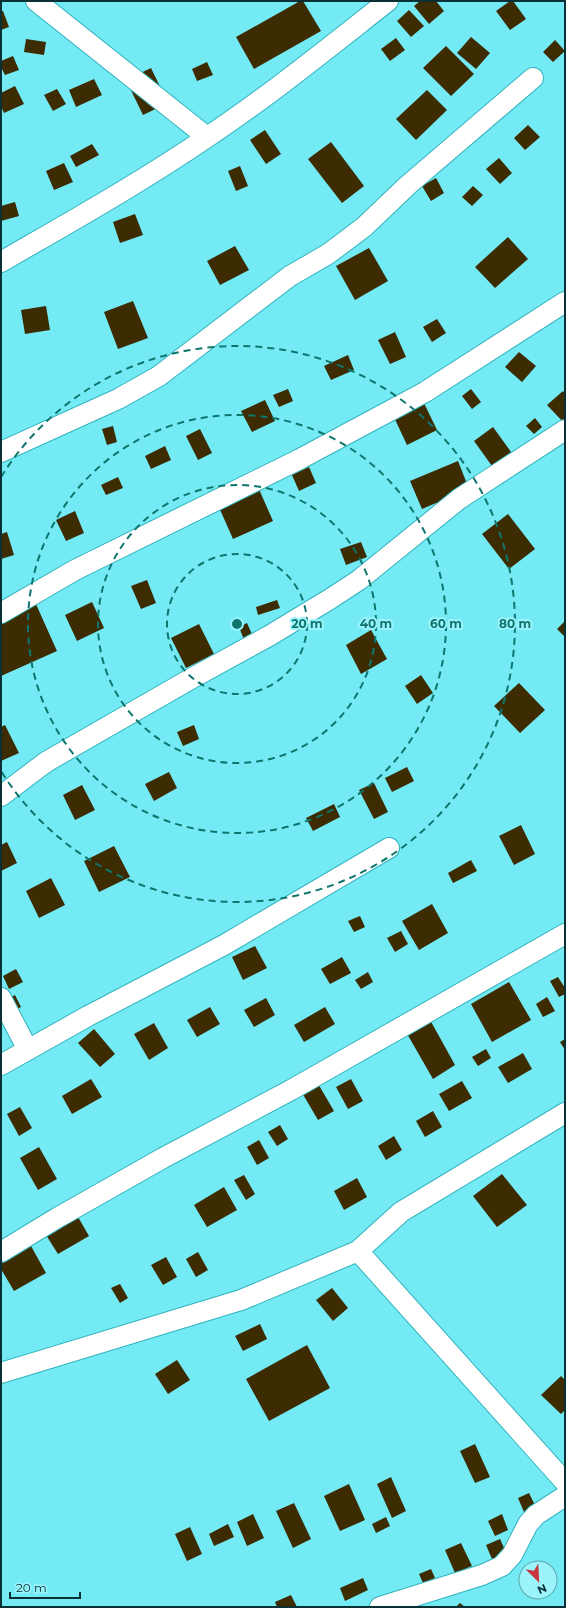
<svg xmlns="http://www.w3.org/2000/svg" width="566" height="1608" viewBox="0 0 566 1608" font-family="Montserrat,sans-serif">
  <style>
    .building { fill: #3d2b01 }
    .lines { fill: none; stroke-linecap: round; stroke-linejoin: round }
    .street-casing { stroke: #32b3bd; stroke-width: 22 }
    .street { stroke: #fff; stroke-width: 20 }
    .ring { fill: none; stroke: #0f766e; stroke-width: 2; stroke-dasharray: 7 5 }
    .centre { fill: #0f766e; stroke: #9bf4fc; stroke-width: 2 }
    .ring-label { font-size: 12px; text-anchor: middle; font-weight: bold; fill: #0f766e; stroke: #9bf4fc; stroke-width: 4; stroke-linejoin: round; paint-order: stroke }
  </style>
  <rect width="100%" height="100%" fill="#74eaf5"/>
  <path class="building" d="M 300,1 L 303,1 L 321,31 L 254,69 L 236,37 Z
    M 420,1 L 436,1 L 444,11 L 429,24 L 414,6 Z
    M 510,1 L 513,1 L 526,19 L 510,30 L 496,11 Z
    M 409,10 L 424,26 L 411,37 L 397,21 Z
    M 1,11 L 3,11 L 9,27 L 1,30 Z
    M 471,37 L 490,53 L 476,69 L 457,53 Z
    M 396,38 L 405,50 L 390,61 L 381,49 Z
    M 26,39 L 46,42 L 44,55 L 24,52 Z
    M 555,40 L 565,51 L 553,62 L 543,52 Z
    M 446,46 L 474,74 L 451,96 L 423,68 Z
    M 13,56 L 19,70 L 5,75 L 1,67 L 1,61 Z
    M 207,62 L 213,75 L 197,81 L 192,69 Z
    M 151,68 L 168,103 L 143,115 L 126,80 Z
    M 94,79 L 102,95 L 76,107 L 69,90 Z
    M 15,86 L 24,104 L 4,113 L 1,106 L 1,93 Z
    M 57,89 L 66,104 L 53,111 L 44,95 Z
    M 427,90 L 447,110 L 416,140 L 396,119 Z
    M 528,125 L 540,137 L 525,150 L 514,138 Z
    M 265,130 L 281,154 L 266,164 L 250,140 Z
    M 331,142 L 364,186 L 342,203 L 308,159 Z
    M 92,144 L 99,155 L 76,167 L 70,156 Z
    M 499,158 L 512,173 L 500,184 L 486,169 Z
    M 64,163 L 73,182 L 54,190 L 46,171 Z
    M 240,166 L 248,186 L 236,191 L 228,171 Z
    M 436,178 L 444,193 L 431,201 L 422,186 Z
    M 473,186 L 483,195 L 472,206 L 462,197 Z
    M 15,202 L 19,216 L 1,221 L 1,206 Z
    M 135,214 L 143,235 L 120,243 L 113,222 Z
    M 508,237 L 528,259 L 495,288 L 475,267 Z
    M 235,246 L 249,270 L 220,285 L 207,261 Z
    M 369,248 L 388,281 L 355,300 L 336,266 Z
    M 133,301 L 148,338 L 118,349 L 104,312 Z
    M 46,306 L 50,330 L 25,334 L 21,310 Z
    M 437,319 L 446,333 L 432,342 L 423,327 Z
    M 395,332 L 406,357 L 390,364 L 378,340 Z
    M 519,352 L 536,366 L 522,382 L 505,367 Z
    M 348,355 L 354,370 L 331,380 L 324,366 Z
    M 288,389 L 293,401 L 279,407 L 273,395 Z
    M 471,389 L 481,402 L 472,409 L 462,396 Z
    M 563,391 L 565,394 L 565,424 L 547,405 Z
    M 422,399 L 437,430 L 407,445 L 392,413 Z
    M 265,400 L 275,421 L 252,432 L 241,411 Z
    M 535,418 L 542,427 L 534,434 L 526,426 Z
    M 113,426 L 117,442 L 107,445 L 102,429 Z
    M 493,427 L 511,452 L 492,466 L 474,441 Z
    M 200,429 L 212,453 L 198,460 L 186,436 Z
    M 165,446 L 171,460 L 151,469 L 145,456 Z
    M 458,461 L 469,489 L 422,509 L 410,481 Z
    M 309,467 L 316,483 L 299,491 L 292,475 Z
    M 118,477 L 123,488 L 106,495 L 101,485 Z
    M 258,487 L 273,521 L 233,539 L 218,505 Z
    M 75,511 L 84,533 L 66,541 L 56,520 Z
    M 508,514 L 535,549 L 509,569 L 482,534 Z
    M 7,532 L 14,555 L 1,559 L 1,534 Z
    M 361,542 L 367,557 L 346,565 L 340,549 Z
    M 147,580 L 156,603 L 141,609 L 131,586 Z
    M 277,600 L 280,608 L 258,615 L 256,607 Z
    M 35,602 L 57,651 L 1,676 L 1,617 Z
    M 92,602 L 104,628 L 77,641 L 65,615 Z
    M 565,621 L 565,637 L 557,629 Z
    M 247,623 L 255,641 L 246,645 L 239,627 Z
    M 199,624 L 214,654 L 186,668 L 171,638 Z
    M 371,630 L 387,659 L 361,674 L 346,645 Z
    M 421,675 L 433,693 L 417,704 L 405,686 Z
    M 519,683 L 545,710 L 520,733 L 494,706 Z
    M 5,725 L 19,753 L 1,761 L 1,727 Z
    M 194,725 L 199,739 L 183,746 L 177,732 Z
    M 407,767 L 414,781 L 392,792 L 385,778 Z
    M 169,772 L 177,788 L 154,801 L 145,784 Z
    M 374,783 L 388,812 L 374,819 L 359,790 Z
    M 82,785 L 95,810 L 75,820 L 63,795 Z
    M 334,804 L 340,817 L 313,831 L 306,818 Z
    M 521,825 L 535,854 L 514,865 L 499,836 Z
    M 7,842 L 17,863 L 1,871 L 1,845 Z
    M 114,846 L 130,877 L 99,892 L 84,861 Z
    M 471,860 L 477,871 L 453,883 L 448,873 Z
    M 51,878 L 65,905 L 39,918 L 26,891 Z
    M 432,904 L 448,933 L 419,950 L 402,921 Z
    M 360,916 L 365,927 L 354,932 L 348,921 Z
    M 401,931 L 408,944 L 395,952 L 387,938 Z
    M 255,946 L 267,968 L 243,980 L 232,957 Z
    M 342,957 L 351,973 L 330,984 L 321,969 Z
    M 16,969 L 23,982 L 9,989 L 3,976 Z
    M 368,972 L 373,982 L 361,989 L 355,980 Z
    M 558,977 L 565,988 L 565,994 L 559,997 L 550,981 Z
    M 509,982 L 531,1020 L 492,1042 L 471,1004 Z
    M 15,995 L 21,1007 L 11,1012 L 5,1000 Z
    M 547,997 L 555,1011 L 543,1017 L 536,1004 Z
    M 266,998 L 275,1015 L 254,1027 L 244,1010 Z
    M 210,1007 L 220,1024 L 197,1037 L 187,1020 Z
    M 325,1007 L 335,1024 L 304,1042 L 294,1025 Z
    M 429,1018 L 455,1065 L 433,1079 L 406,1032 Z
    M 154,1023 L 168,1048 L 149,1060 L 134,1034 Z
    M 94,1029 L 115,1054 L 100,1067 L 78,1043 Z
    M 565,1039 L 565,1050 L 560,1042 Z
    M 486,1049 L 491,1058 L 478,1066 L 472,1057 Z
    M 523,1053 L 532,1069 L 508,1083 L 498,1067 Z
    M 91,1079 L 102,1097 L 72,1114 L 62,1096 Z
    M 351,1079 L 363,1101 L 348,1109 L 336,1087 Z
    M 462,1081 L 472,1098 L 449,1111 L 439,1094 Z
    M 317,1082 L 334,1111 L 318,1120 L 301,1091 Z
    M 20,1107 L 32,1128 L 19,1136 L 7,1114 Z
    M 433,1111 L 442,1127 L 425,1137 L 416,1121 Z
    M 280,1125 L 288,1139 L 277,1146 L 268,1132 Z
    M 394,1136 L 402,1150 L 386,1160 L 378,1146 Z
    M 259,1140 L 269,1158 L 257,1165 L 247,1147 Z
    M 39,1147 L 57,1179 L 38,1190 L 20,1158 Z
    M 502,1174 L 527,1205 L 497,1227 L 473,1196 Z
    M 244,1175 L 255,1194 L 246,1200 L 234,1180 Z
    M 357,1178 L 367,1197 L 344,1210 L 334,1191 Z
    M 224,1187 L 237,1210 L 207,1227 L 194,1205 Z
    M 78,1217 L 89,1236 L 58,1254 L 46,1235 Z
    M 31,1246 L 46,1273 L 14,1291 L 1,1269 L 1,1262 Z
    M 198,1252 L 208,1270 L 196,1277 L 186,1259 Z
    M 166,1257 L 177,1277 L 163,1285 L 151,1265 Z
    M 120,1284 L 128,1298 L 120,1303 L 111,1288 Z
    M 332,1288 L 348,1308 L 333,1321 L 316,1300 Z
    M 260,1324 L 267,1339 L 243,1351 L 235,1336 Z
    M 307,1345 L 330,1388 L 269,1421 L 246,1379 Z
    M 177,1360 L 190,1380 L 168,1394 L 155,1374 Z
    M 561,1376 L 565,1380 L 565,1410 L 561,1414 L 541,1395 Z
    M 475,1444 L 490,1477 L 475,1483 L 460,1451 Z
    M 391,1477 L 406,1511 L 392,1518 L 377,1484 Z
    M 349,1484 L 365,1520 L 340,1531 L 324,1496 Z
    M 529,1493 L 536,1507 L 524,1512 L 518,1498 Z
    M 294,1503 L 311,1539 L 293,1548 L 276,1511 Z
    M 253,1514 L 264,1538 L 247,1546 L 237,1522 Z
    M 502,1514 L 508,1530 L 495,1536 L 488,1521 Z
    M 386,1517 L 390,1526 L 376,1533 L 372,1524 Z
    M 228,1524 L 234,1537 L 214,1546 L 209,1534 Z
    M 190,1527 L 202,1554 L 187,1561 L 175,1534 Z
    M 500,1539 L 506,1552 L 492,1559 L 486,1545 Z
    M 461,1543 L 472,1566 L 455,1573 L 445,1550 Z
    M 431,1569 L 435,1578 L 423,1583 L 419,1574 Z
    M 363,1578 L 368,1590 L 345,1601 L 340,1588 Z
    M 291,1595 L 297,1607 L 277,1607 L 275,1602 Z
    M 460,1603 L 465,1607 L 456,1607 Z"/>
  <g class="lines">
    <defs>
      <path id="street" d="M 36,1 L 207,137
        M 1,262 C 70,222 140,183 206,138 C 269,96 328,48 388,1
        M 1,452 L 118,399 L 159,376 L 290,276 L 328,254 L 364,227 L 408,185 L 533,78
        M 1,613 L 75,570 L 300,459 L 425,392 L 565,302
        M 1,796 L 46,762 L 194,677 L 269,636 L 330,599 L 359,580 L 459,499 L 565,430
        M 1,998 L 28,1050
        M 1,1065 L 88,1016 L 224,945 L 389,848
        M 358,1251 L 565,1482
        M 1,1252 L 57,1218 L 163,1158 L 291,1090 L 565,934
        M 1,1373 L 241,1300 L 358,1251 L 401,1212 L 565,1113
        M 380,1607 L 482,1575 L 502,1566 L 512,1555 L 528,1524 L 536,1515 L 565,1496"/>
    </defs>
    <use href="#street" class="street-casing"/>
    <use href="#street" class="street"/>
  </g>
  <g class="ring">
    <circle cx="237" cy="624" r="70"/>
    <circle cx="237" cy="624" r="139"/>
    <circle cx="237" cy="624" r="209"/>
    <path d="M1 477A278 278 0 1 1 1 771"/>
  </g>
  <circle cx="237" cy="624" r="6" class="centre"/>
  <g class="ring-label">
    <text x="307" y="628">20 m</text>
    <text x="376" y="628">40 m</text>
    <text x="446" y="628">60 m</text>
    <text x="515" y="628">80 m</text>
  </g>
  <rect width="566" height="1608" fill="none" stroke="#093135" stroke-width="4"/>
  <g transform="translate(538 1580) rotate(156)"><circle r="19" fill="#9bf4fc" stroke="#61a6ac"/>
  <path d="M0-3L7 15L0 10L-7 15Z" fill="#c6363c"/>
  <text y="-6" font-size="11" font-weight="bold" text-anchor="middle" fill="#093135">N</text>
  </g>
  <path d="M10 1592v6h70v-6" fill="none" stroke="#093135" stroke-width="2"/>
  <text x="16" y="1592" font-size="12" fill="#093135" stroke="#9bf4fc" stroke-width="3" paint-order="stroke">20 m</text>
</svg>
